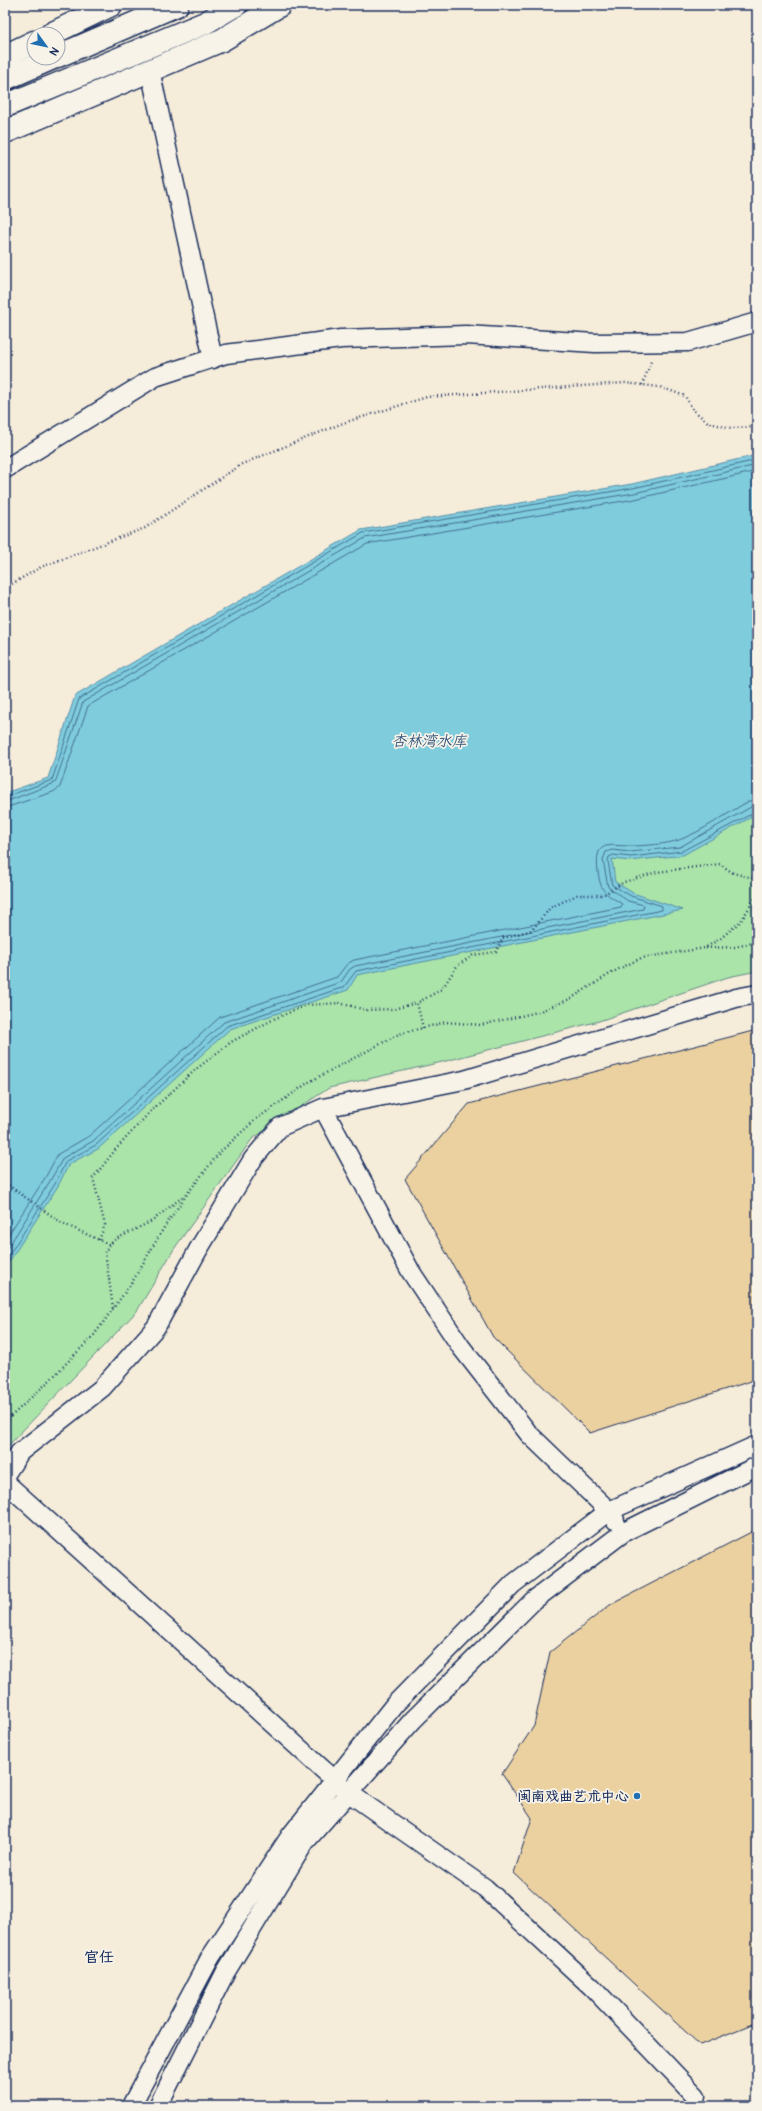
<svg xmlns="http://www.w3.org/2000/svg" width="762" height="2111" viewBox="0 0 762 2111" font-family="Pangolin,'LXGW WenKai TC',sans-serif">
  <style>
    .green { fill: #aae4a9; stroke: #628a84 }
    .water { fill: #7fccdd; stroke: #578daa }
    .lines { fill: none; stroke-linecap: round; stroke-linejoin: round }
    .shore { stroke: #436e91; stroke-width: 1 }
    .building { fill: #ebd1a0; stroke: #1b2f5e }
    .minor-casing { stroke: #1b2f5e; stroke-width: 21 }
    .major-casing { stroke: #1b2f5e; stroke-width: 25 }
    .highway-casing { stroke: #1b2f5e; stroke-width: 25 }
    .path { stroke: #1b2f5e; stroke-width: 2.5; stroke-dasharray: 1 3; stroke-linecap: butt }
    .minor { stroke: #f7f3e8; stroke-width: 18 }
    .major { stroke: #f7f3e8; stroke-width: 22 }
    .highway { stroke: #f7f3e8; stroke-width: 22 }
    .poi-dot { fill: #1f6fb2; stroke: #f7f3e8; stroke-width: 1.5 }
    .labels { text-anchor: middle; stroke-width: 3.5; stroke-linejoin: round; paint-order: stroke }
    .poi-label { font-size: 14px; font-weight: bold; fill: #1b2f5e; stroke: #f7f3e8; text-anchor: end }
    .water-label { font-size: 15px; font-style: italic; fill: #34567e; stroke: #f7f3e8 }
    .neighbourhood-label { font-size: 15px; font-weight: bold; fill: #1b2f5e; stroke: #f7f3e8 }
  </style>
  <rect width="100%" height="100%" fill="#f5ecda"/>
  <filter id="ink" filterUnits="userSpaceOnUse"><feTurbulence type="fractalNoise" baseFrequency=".025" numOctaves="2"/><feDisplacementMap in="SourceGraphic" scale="8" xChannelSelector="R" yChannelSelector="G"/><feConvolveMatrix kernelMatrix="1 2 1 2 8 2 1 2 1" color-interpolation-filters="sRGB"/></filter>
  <g filter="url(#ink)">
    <path class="green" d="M 757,782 L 757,971 L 728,977 L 599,1021 L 442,1062 L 329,1088 L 252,1139 L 174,1249 L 137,1311 L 5,1449 L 5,1171 L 39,1113 Z"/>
    <path class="water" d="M 757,455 L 757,814 L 683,855 L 630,861 L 612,859 L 615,882 L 633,893 L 683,910 L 357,975 L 348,990 L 230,1029 L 98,1149 L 69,1164 L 58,1186 L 5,1268 L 5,793 L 48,778 L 75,696 L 361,530 L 632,484 Z"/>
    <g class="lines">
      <path class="shore" d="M 5,797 L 52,780 L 79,699 L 363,533 L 633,488 L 757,460
        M 5,802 L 55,783 L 83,702 L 365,538 L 634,493 L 757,465
        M 5,808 L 53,792 L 60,787 L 88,706 L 367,544 L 635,499 L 757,471
        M 5,1240 L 45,1178 L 58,1154 L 89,1136 L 220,1017 L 337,977 L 347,964 L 354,960 L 621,907 L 622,904 C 605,893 601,893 598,872 C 594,839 608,846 631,846 C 642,846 669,844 679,840 C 703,831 726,814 749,801 L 757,800
        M 5,1252 L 50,1181 L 63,1158 L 93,1141 L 224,1022 L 341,982 L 350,969 L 355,966 L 643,909 L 644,905 L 628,901 L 608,887 L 603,860 L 606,852 L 612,850 L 630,852 L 680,847 L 751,807 L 757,806
        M 5,1261 L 55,1184 L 66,1161 L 96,1145 L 227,1026 L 344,987 L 356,971 L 662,910 L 662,906 L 631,896 L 612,885 L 608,861 L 609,857 L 613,855 L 631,857 L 682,851 L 757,811"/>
    </g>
    <path class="building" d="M 757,1030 L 757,1379 L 590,1433 L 493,1337 L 405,1179 L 469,1104 Z
      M 757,1529 L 757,2022 L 700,2045 L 514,1873 L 532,1818 L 502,1774 L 534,1726 L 550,1652 L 610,1605 Z"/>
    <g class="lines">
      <defs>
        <path id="minor" d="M 150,70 L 213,359
          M 5,469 L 155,377 L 226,354 L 341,339 L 466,335 L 595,343 L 688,342 L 757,322
          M 323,1108 L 411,1272 L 461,1347 L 529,1434 L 609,1511 L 615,1520
          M 5,1475 L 20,1452 L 102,1388 L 156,1327 L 198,1250 L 253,1159 L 280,1127 L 323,1108 L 464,1080 L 736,998 L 757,994
          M 5,1482 L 349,1793 L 485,1888 L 592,1987 L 696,2096
          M 131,2106 L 210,1958 L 291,1835 L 395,1704 L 513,1584 L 609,1511 L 757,1445
          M 158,2106 L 225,1973 L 305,1842 L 413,1720 L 534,1600 L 624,1532 L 757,1466"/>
        <path id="major" d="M 51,34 L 111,5
          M 5,56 L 34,42
          M 5,132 L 222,40 L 280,5"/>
        <path id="highway" d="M 58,56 L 177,5
          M 5,79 L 53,58
          M 5,106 L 205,23 L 236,5"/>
      </defs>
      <use href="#minor" class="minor-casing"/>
      <use href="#major" class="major-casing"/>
      <use href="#highway" class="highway-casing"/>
      <path class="path" d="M 642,385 L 652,359
        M 5,588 L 41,567 L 145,528 L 242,464 L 343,423 L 427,397 L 625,383 L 660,387 L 685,396 L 693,410 L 709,423 L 731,428 L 757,427
        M 706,948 L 735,947 L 757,942
        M 423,1028 L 417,1003 L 442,989 L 457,966 L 473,955 L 496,952 L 503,938 L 532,930 L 550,908 L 577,895 L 603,895 L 624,882 L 657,872 L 720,864 L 733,873 L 757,879
        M 5,1183 L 62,1223 L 110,1245
        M 99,1240 L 105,1225 L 93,1178 L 116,1149 L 150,1112 L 195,1070 L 231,1042 L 276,1018 L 307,1005 L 339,1003 L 366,1010 L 393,1009 L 417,1003
        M 113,1308 L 105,1251 L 114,1240 L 152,1221 L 185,1195
        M 5,1422 L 49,1381 L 94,1335 L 131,1284 L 165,1226 L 187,1194 L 219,1153 L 255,1120 L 309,1082 L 399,1034 L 446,1022 L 481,1025 L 538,1012 L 570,999 L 613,972 L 641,958 L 705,948 L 721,938 L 741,921 L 757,895"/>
      <use href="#minor" class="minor"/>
      <use href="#major" class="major"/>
      <use href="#highway" class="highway"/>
    </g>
  </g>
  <circle class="poi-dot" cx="637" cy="1796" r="4"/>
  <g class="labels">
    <g class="poi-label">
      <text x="629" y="1801">闽南戏曲艺术中心</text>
    </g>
    <g class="water-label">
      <text x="429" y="746">杏林湾水库</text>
    </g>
    <g class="neighbourhood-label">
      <text x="99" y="1962">官任</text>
    </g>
  </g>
  <rect width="762" height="2111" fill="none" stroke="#f7f3e8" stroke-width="20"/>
  <rect x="10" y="10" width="742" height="2091" fill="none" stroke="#1b2f5e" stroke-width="1.5" filter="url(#ink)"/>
  <g transform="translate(46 46) rotate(123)"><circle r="19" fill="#f7f3e8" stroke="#9fa5b1"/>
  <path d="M0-3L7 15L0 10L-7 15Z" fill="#1f6fb2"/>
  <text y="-6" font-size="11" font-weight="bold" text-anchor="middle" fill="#1b2f5e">N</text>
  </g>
</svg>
